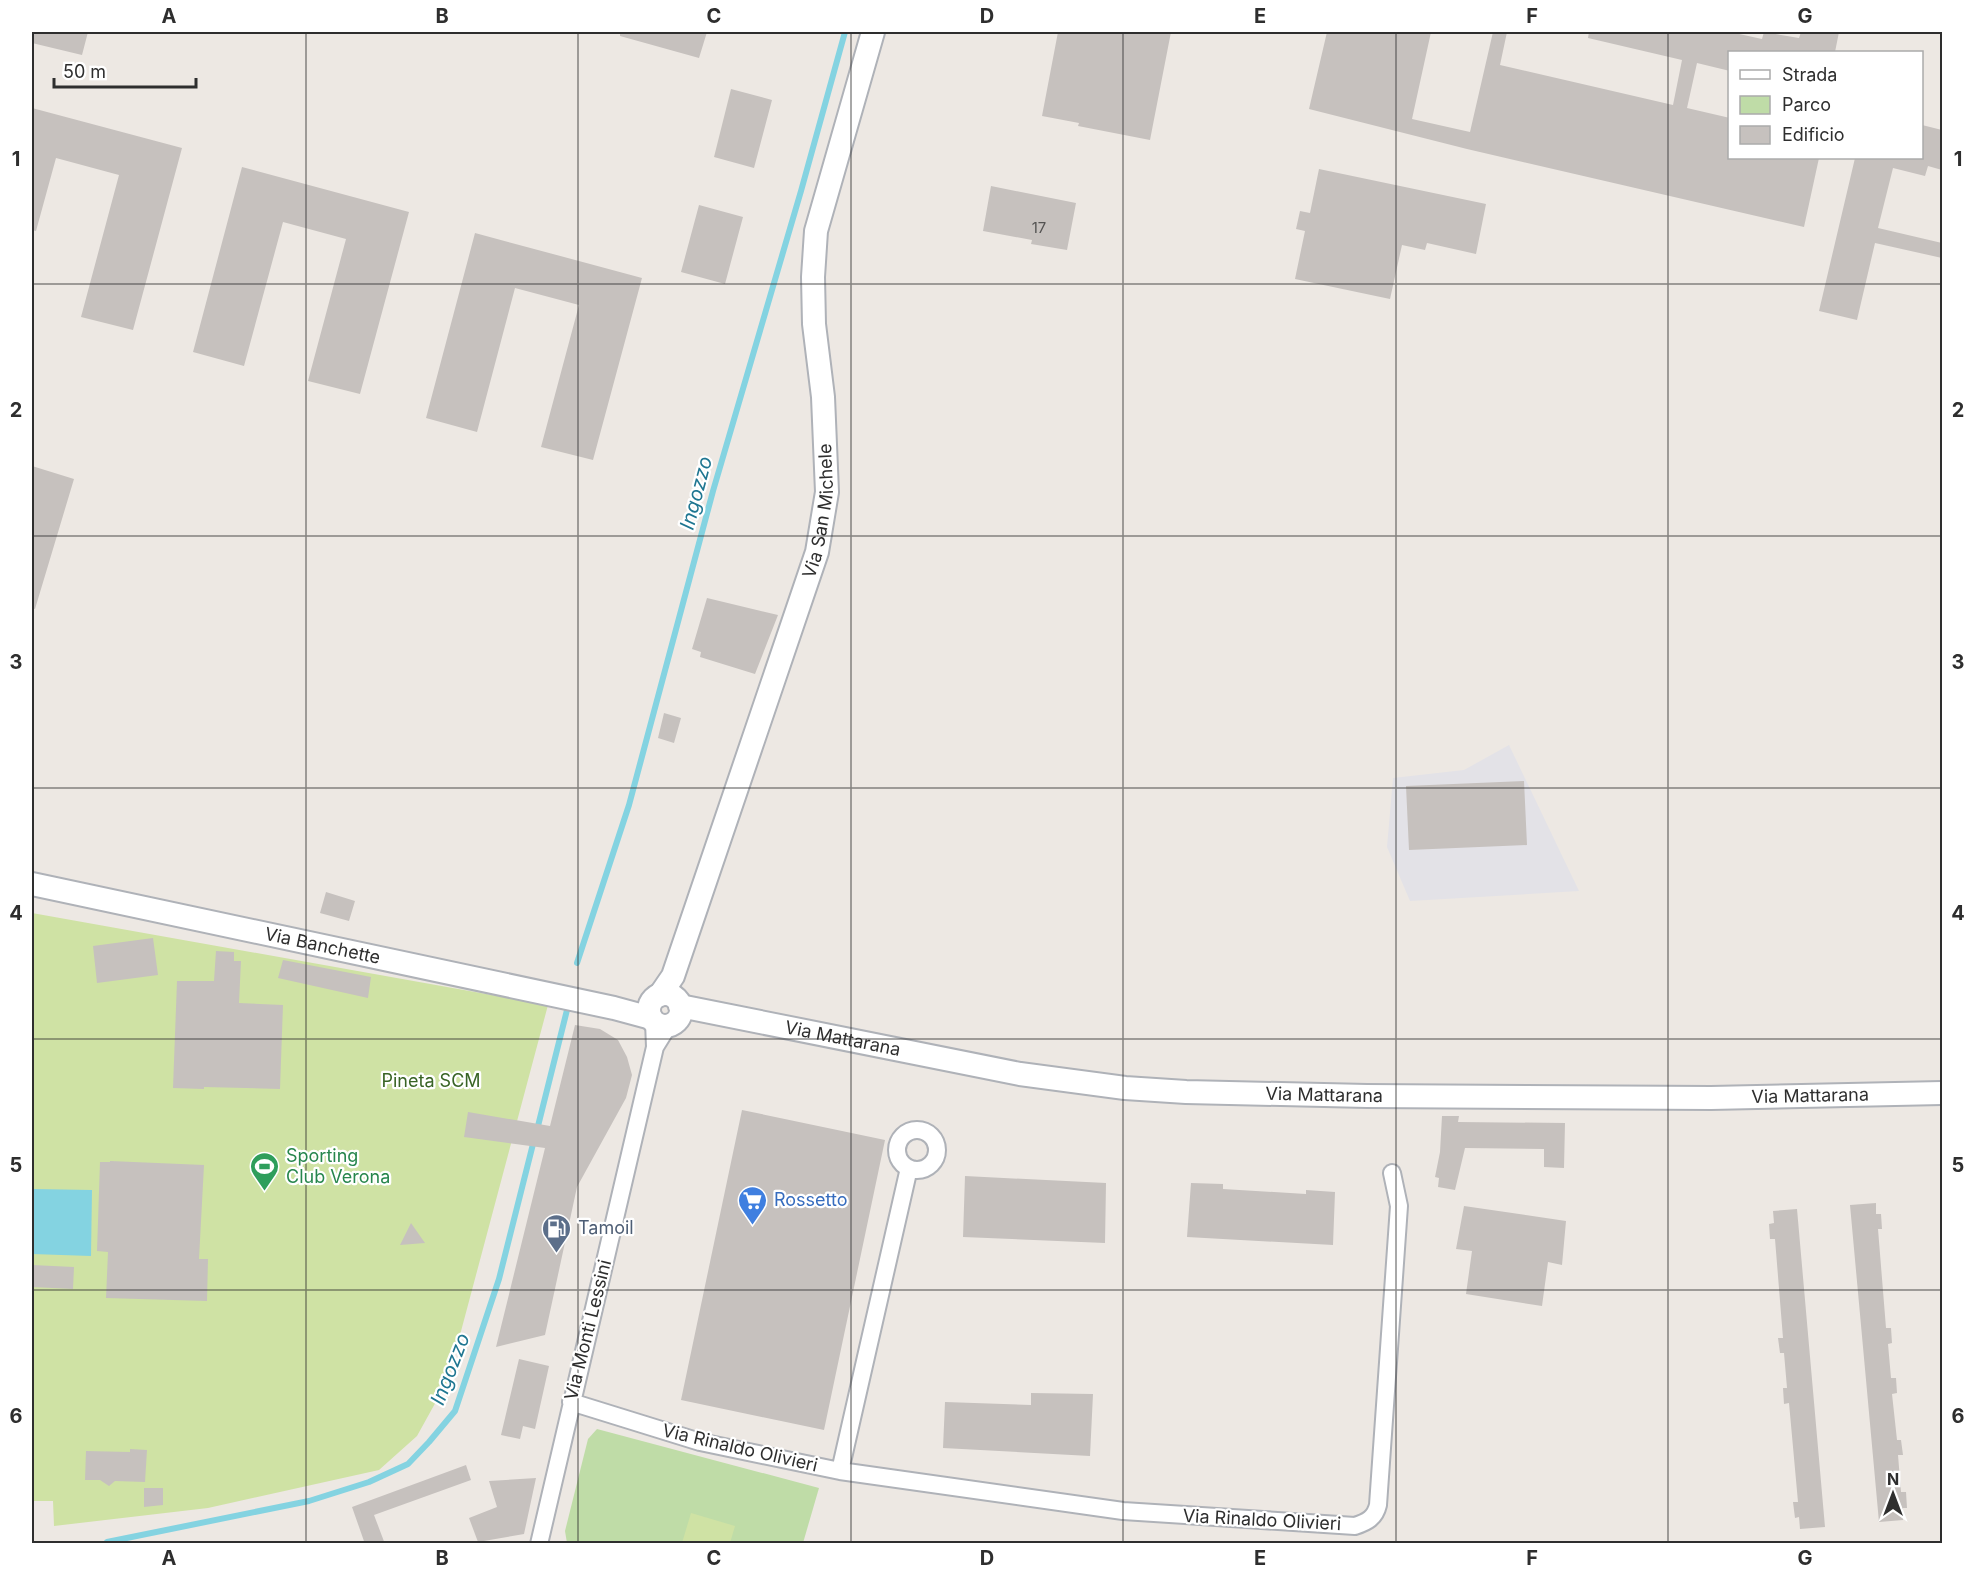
<svg xmlns="http://www.w3.org/2000/svg" width="1974" height="1575" viewBox="0 0 1974 1575" font-family="Inter,sans-serif">
  <style>
    .industrial { fill: #e3e2e7 }
    .green { fill: #bfdca7 }
    .pitch { fill: #cfe2a4 }
    .water { fill: #84d3e1 }
    .lines { fill: none; stroke-linecap: round; stroke-linejoin: round }
    .stream { stroke: #84d3e1; stroke-width: 6 }
    .building { fill: #c6c1be }
    .street-casing { stroke: #afb2b8; stroke-width: 20 }
    .secondary-casing { stroke: #afb2b8; stroke-width: 26 }
    .street { stroke: #fff; stroke-width: 16 }
    .secondary { stroke: #fff; stroke-width: 22 }
    .grid { fill: none; stroke: #2e2e2e; stroke-width: 1.5; stroke-opacity: 0.55 }
    .labels { text-anchor: middle; stroke-width: 4.5; stroke-linejoin: round; paint-order: stroke }
    .number-label { font-size: 15px; fill: #545352 }
    .street-label { font-size: 18px; fill: #2e2e2e; stroke: #fff }
    .park-label { font-size: 18px; fill: #396425; stroke: #fff }
    .leisure-label { font-size: 18px; fill: #27864d; stroke: #fff; text-anchor: start }
    .shop-label { font-size: 18px; fill: #366cbe; stroke: #fff; text-anchor: start }
    .service-label { font-size: 18px; fill: #4e5e75; stroke: #fff; text-anchor: start }
    .water-label { font-size: 20px; font-style: italic; fill: #1f7691; stroke: #fff }
    .neatline { fill: none; stroke: #2e2e2e; stroke-width: 2 }
    .grid-label { font-size: 20px; text-anchor: middle; font-weight: bold; fill: #2e2e2e }
  </style>
  <rect width="100%" height="100%" fill="#ede8e3"/>
  <path class="industrial" d="M 1509,745 L 1579,891 L 1410,901 L 1387,847 L 1393,778 L 1464,770 Z"/>
  <path class="green" d="M 597,1429 L 819,1488 L 803,1543 L 567,1543 L 565,1531 L 588,1439 Z"/>
  <path class="pitch" d="M 32,913 L 548,1005 L 448,1380 L 417,1436 L 379,1470 L 208,1508 L 54,1526 L 53,1501 L 32,1501 Z
    M 691,1513 L 735,1526 L 730,1543 L 682,1543 Z"/>
  <path class="water" d="M 32,1189 L 92,1190 L 91,1256 L 32,1254 Z"/>
  <g class="lines">
    <path class="stream" d="M 577,963 L 629,805 L 713,491 L 801,191 L 845,32
      M 537,1130 L 568,1006
      M 107,1542 L 309,1501 L 369,1482 L 408,1464 L 429,1442 L 455,1411 L 499,1279 L 534,1140"/>
  </g>
  <path class="building" d="M 32,32 L 88,32 L 82,55 L 32,43 Z
    M 620,32 L 707,32 L 699,58 L 620,36 Z
    M 1058,32 L 1171,32 L 1150,140 L 1078,126 L 1079,123 L 1042,116 Z
    M 1327,32 L 1431,32 L 1412,119 L 1470,132 L 1493,32 L 1507,32 L 1500,65 L 1673,105 L 1682,60 L 1588,38 L 1589,32 L 1730,32 L 1762,39 L 1764,32 L 1799,38 L 1801,32 L 1839,32 L 1835,52 L 1730,52 L 1730,71 L 1697,63 L 1687,108 L 1730,118 L 1730,158 L 1819,158 L 1804,227 L 1467,149 L 1309,109 Z
    M 731,89 L 772,100 L 754,168 L 714,157 Z
    M 32,108 L 182,148 L 133,330 L 81,317 L 119,175 L 56,158 L 36,231 L 32,230 Z
    M 1922,125 L 1942,130 L 1942,170 L 1928,166 L 1925,176 L 1893,168 L 1878,228 L 1942,243 L 1942,258 L 1875,243 L 1857,320 L 1819,311 L 1855,158 L 1922,158 Z
    M 242,167 L 409,212 L 360,394 L 308,381 L 346,239 L 283,222 L 244,366 L 193,352 Z
    M 1319,169 L 1486,204 L 1476,254 L 1427,243 L 1425,250 L 1402,245 L 1390,299 L 1295,279 L 1305,231 L 1296,229 L 1300,211 L 1310,213 Z
    M 991,186 L 1076,203 L 1067,250 L 1031,244 L 1032,240 L 983,231 Z
    M 699,205 L 743,217 L 725,284 L 681,272 Z
    M 475,233 L 642,278 L 593,460 L 541,447 L 579,305 L 515,288 L 477,432 L 426,418 Z
    M 32,466 L 74,479 L 35,609 L 32,608 Z
    M 707,598 L 778,615 L 755,674 L 700,657 L 701,652 L 692,649 Z
    M 664,713 L 681,718 L 674,743 L 658,738 Z
    M 1524,781 L 1527,845 L 1409,850 L 1406,786 Z
    M 326,892 L 355,901 L 349,921 L 320,913 Z
    M 153,938 L 158,975 L 97,983 L 93,946 Z
    M 216,951 L 234,952 L 234,961 L 241,961 L 239,1003 L 283,1005 L 280,1089 L 204,1087 L 204,1089 L 173,1088 L 177,981 L 214,981 Z
    M 283,960 L 371,977 L 368,998 L 278,978 Z
    M 575,1025 L 600,1029 L 618,1040 L 627,1057 L 632,1075 L 626,1098 L 577,1187 L 545,1335 L 496,1347 L 545,1148 L 464,1137 L 468,1112 L 550,1126 Z
    M 742,1110 L 885,1140 L 824,1430 L 681,1400 Z
    M 1442,1116 L 1459,1116 L 1458,1122 L 1565,1123 L 1564,1168 L 1544,1167 L 1544,1149 L 1465,1148 L 1455,1190 L 1438,1187 L 1439,1178 L 1435,1177 L 1440,1152 Z
    M 110,1161 L 204,1165 L 199,1259 L 208,1259 L 207,1301 L 106,1298 L 108,1252 L 97,1251 L 100,1162 L 110,1162 Z
    M 965,1176 L 1106,1183 L 1105,1243 L 963,1237 Z
    M 1191,1183 L 1223,1184 L 1223,1189 L 1306,1194 L 1306,1190 L 1335,1192 L 1333,1245 L 1187,1237 Z
    M 1876,1203 L 1876,1214 L 1881,1214 L 1882,1229 L 1878,1229 L 1886,1328 L 1891,1328 L 1892,1343 L 1888,1344 L 1891,1378 L 1896,1378 L 1897,1393 L 1892,1394 L 1897,1440 L 1901,1440 L 1903,1455 L 1898,1455 L 1901,1492 L 1906,1492 L 1907,1508 L 1903,1508 L 1903,1520 L 1879,1522 L 1850,1205 Z
    M 1464,1206 L 1566,1221 L 1562,1265 L 1548,1262 L 1542,1306 L 1466,1294 L 1472,1251 L 1456,1249 Z
    M 1797,1209 L 1825,1527 L 1800,1529 L 1799,1517 L 1795,1518 L 1793,1502 L 1798,1502 L 1789,1403 L 1784,1404 L 1783,1388 L 1787,1388 L 1784,1353 L 1780,1353 L 1778,1338 L 1783,1338 L 1775,1239 L 1770,1239 L 1769,1224 L 1774,1223 L 1773,1211 Z
    M 411,1223 L 425,1243 L 400,1245 Z
    M 32,1265 L 74,1267 L 73,1289 L 32,1287 Z
    M 519,1359 L 549,1366 L 535,1429 L 523,1426 L 520,1439 L 501,1435 Z
    M 1031,1393 L 1093,1394 L 1090,1456 L 943,1448 L 945,1402 L 1031,1405 Z
    M 130,1449 L 147,1450 L 145,1482 L 115,1481 L 109,1486 L 100,1480 L 85,1480 L 86,1451 L 130,1452 Z
    M 466,1465 L 471,1480 L 374,1515 L 385,1544 L 365,1544 L 352,1507 Z
    M 536,1478 L 524,1534 L 478,1542 L 469,1518 L 497,1507 L 489,1481 Z
    M 144,1488 L 163,1488 L 163,1505 L 144,1507 Z"/>
  <g class="lines">
    <defs>
      <path id="street" d="M 655,1047 L 668,1026
        M897 1150a20 20 0 1 1 40 0a20 20 0 1 1-40 0Z
        M 571,1402 L 700,1442 L 840,1471 L 1123,1511 L 1355,1526 C 1367,1522 1375,1518 1378,1505 L 1399,1206 L 1392,1173
        M 840,1471 L 909,1168
        M 539,1544 L 655,1047 L 654,1022"/>
      <g id="secondary">
        <path id="s1" d="M 32,884 L 614,1008 L 651,1018"/>
        <circle cx="665" cy="1010" r="16"/>
        <path id="s2" d="M 660,995 L 673,976 L 817,552 L 827,492 L 823,397 L 814,324 L 813,277 L 816,231 L 873,32"/>
        <path id="s3" d="M 680,1006 L 1020,1074 L 1125,1088 L 1186,1092 L 1367,1096 L 1711,1098 L 1942,1093"/>
      </g>
    </defs>
    <use href="#street" class="street-casing"/>
    <use href="#secondary" class="secondary-casing"/>
    <use href="#street" class="street"/>
    <use href="#secondary" class="secondary"/>
  </g>
  <path class="grid" d="M 306,32 L 306,1544M 578,32 L 578,1544M 851,32 L 851,1544M 1123,32 L 1123,1544M 1396,32 L 1396,1544M 1668,32 L 1668,1544M 32,284 L 1942,284M 32,536 L 1942,536M 32,788 L 1942,788M 32,1039 L 1942,1039M 32,1290 L 1942,1290"/>
  <defs>
    <symbol id="stadium-pin" viewBox="-11 -11 22 30"><path d="M0 17L-7.5 6A9.5 9.5 0 1 1 7.5 6Z" fill="#2e9e5b" stroke="#fff"/><path d="M0-5a6.5 5 0 1 0 0 10a6.5 5 0 1 0 0-10ZM-3.5-1.8h7v3.6h-7Z" fill="#fff"/></symbol>
    <symbol id="supermarket-pin" viewBox="-11 -11 22 30"><path d="M0 17L-7.5 6A9.5 9.5 0 1 1 7.5 6Z" fill="#3f7fe0" stroke="#fff"/><path d="M-6-5.5h2.5l.6 2H6L4.5 2H-2.5L-4.4-4H-6ZM-1.5 3.2a1.3 1.3 0 1 0 .1 0ZM3 3.2a1.3 1.3 0 1 0 .1 0Z" fill="#fff"/></symbol>
    <symbol id="fuel-pin" viewBox="-11 -11 22 30"><path d="M0 17L-7.5 6A9.5 9.5 0 1 1 7.5 6Z" fill="#5c6f8a" stroke="#fff"/><path d="M-5.5-6h7V0h2V4h1.3V-2.5L3-4.5l.8-.8L6-3V5H2.5V1h-1V6h-7ZM-4.2-4.7v3.2H.2V-4.7Z" fill="#fff"/></symbol>
  </defs>
  <g fill-rule="evenodd">
    <use href="#stadium-pin" x="248" y="1150" width="33" height="45"/>
    <use href="#supermarket-pin" x="736" y="1184" width="33" height="45"/>
    <use href="#fuel-pin" x="540" y="1212" width="33" height="45"/>
  </g>
  <g class="labels">
    <g class="number-label">
      <text x="1039" y="233">17</text>
    </g>
    <g class="street-label">
      <text dy="6" stroke="none"><textPath href="#s2" startOffset="512">Via San Michele</textPath></text>
      <text dy="6" stroke="none"><textPath href="#s1" startOffset="297">Via Banchette</textPath></text>
      <text dy="6" stroke="none"><textPath href="#s3" startOffset="166">Via Mattarana</textPath></text>
      <text dy="6" stroke="none"><textPath href="#s3" startOffset="652">Via Mattarana</textPath></text>
      <text dy="6" stroke="none"><textPath href="#s3" startOffset="1138">Via Mattarana</textPath></text>
      <text transform="translate(588 1330) rotate(-76)" y="6">Via Monti Lessini</text>
      <text transform="translate(740 1448) rotate(13)" y="6">Via Rinaldo Olivieri</text>
      <text transform="translate(1262 1520) rotate(3)" y="6">Via Rinaldo Olivieri</text>
    </g>
    <g class="park-label">
      <text x="431" y="1087">Pineta SCM</text>
    </g>
    <g class="leisure-label">
      <text x="286" y="1162">Sporting<tspan x="286" dy="21">Club Verona</tspan></text>
    </g>
    <g class="shop-label">
      <text x="774" y="1206">Rossetto</text>
    </g>
    <g class="service-label">
      <text x="578" y="1234">Tamoil</text>
    </g>
    <g class="water-label">
      <text transform="translate(696 493) rotate(-75)" y="7">Ingozzo</text>
      <text transform="translate(450 1369) rotate(-69)" y="7">Ingozzo</text>
    </g>
  </g>
  <rect width="1974" height="1575" fill="none" stroke="#ffffff" stroke-width="66"/>
  <rect x="1728" y="51" width="195" height="108" fill="#ffffff" stroke="#ababab" stroke-width="1.5"/>
  <rect x="1740" y="70" width="30" height="9" fill="#ffffff" stroke="#ababab" stroke-width="1.5"/>
  <text x="1782" y="81" font-size="18" fill="#2e2e2e">Strada</text>
  <rect x="1740" y="96" width="30" height="18" fill="#bfdca7" stroke="#ababab" stroke-width="1.5"/>
  <text x="1782" y="111" font-size="18" fill="#2e2e2e">Parco</text>
  <rect x="1740" y="126" width="30" height="18" fill="#c6c1be" stroke="#ababab" stroke-width="1.5"/>
  <text x="1782" y="141" font-size="18" fill="#2e2e2e">Edificio</text>
  <g transform="translate(1893 1494)" stroke="#ffffff" stroke-width="4.5" paint-order="stroke">
  <path d="M0-4.5L10 22L0 15L-10 22Z" fill="#2e2e2e"/>
  <text y="-9" font-size="16" font-weight="bold" text-anchor="middle" fill="#2e2e2e">N</text>
  </g>
  <path d="M54 78v9h142v-9" fill="none" stroke="#2e2e2e" stroke-width="3"/>
  <text x="63" y="78" font-size="18" fill="#2e2e2e" stroke="#ffffff" stroke-width="4.5" paint-order="stroke">50 m</text>
  <rect x="33" y="33" width="1908" height="1509" class="neatline"/>
  <g class="grid-label">
    <text x="169" y="23">A</text>
    <text x="442" y="23">B</text>
    <text x="714" y="23">C</text>
    <text x="987" y="23">D</text>
    <text x="1260" y="23">E</text>
    <text x="1532" y="23">F</text>
    <text x="1805" y="23">G</text>
    <text x="16" y="166">1</text>
    <text x="1958" y="166">1</text>
    <text x="16" y="417">2</text>
    <text x="1958" y="417">2</text>
    <text x="16" y="669">3</text>
    <text x="1958" y="669">3</text>
    <text x="16" y="920">4</text>
    <text x="1958" y="920">4</text>
    <text x="16" y="1172">5</text>
    <text x="1958" y="1172">5</text>
    <text x="16" y="1423">6</text>
    <text x="1958" y="1423">6</text>
    <text x="169" y="1565">A</text>
    <text x="442" y="1565">B</text>
    <text x="714" y="1565">C</text>
    <text x="987" y="1565">D</text>
    <text x="1260" y="1565">E</text>
    <text x="1532" y="1565">F</text>
    <text x="1805" y="1565">G</text>
  </g>
</svg>
